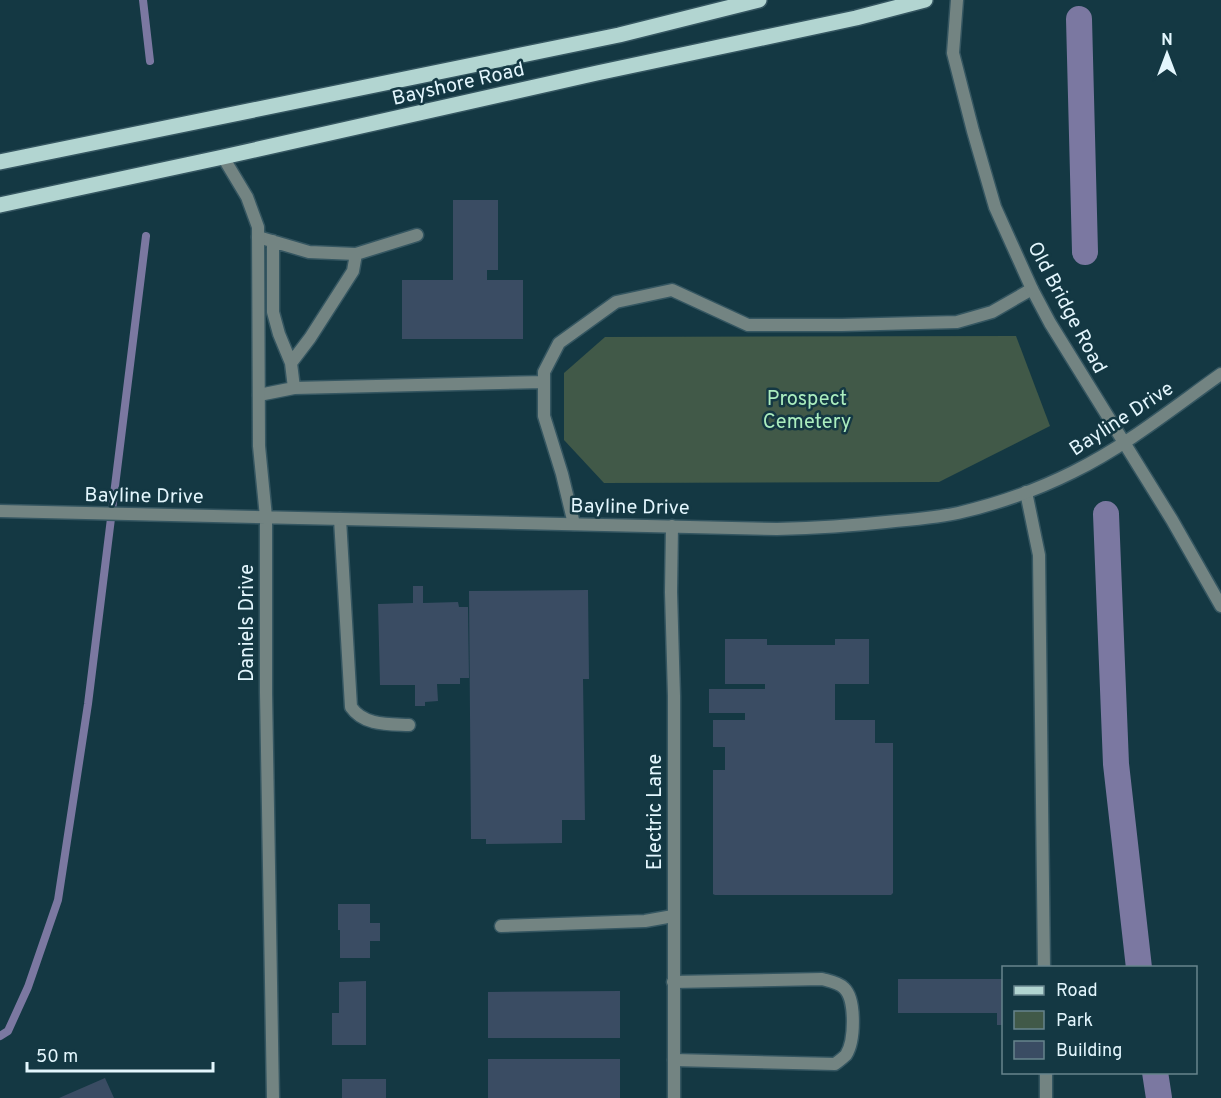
<svg xmlns="http://www.w3.org/2000/svg" width="1221" height="1098" viewBox="0 0 1221 1098" font-family="Overpass,sans-serif">
  <style>
    .green { fill: #415948 }
    .lines { fill: none; stroke-linecap: round; stroke-linejoin: round }
    .stream { stroke: #7b78a1; stroke-width: 8 }
    .canal { stroke: #7b78a1; stroke-width: 26 }
    .building { fill: #3a4c63 }
    .lane-casing { stroke: #355661; stroke-width: 15 }
    .street-casing { stroke: #355661; stroke-width: 15 }
    .primary-casing { stroke: #355661; stroke-width: 18 }
    .lane { stroke: #738482; stroke-width: 12 }
    .street { stroke: #738482; stroke-width: 12 }
    .primary { stroke: #b2d5d1; stroke-width: 15 }
    .labels { text-anchor: middle; stroke-width: 5; stroke-linejoin: round; paint-order: stroke }
    .street-label { font-size: 20px; fill: #e3f6fd; stroke: #143843 }
    .park-label { font-size: 20px; fill: #abedbe; stroke: #143843 }
  </style>
  <rect width="100%" height="100%" fill="#143843"/>
  <path class="green" d="M 1016,336 L 1050,426 L 939,482 L 604,483 L 564,440 L 564,373 L 605,337 Z"/>
  <g class="lines">
    <path class="stream" d="M 143,0 L 150,61
      M 0,1036 L 8,1031 L 28,987 L 58,900 L 88,704 L 146,236"/>
    <path class="canal" d="M 1079,19 L 1085,252
      M 1106,514 L 1116,764 L 1139,968
      M 1155,1072 L 1159,1098"/>
  </g>
  <path class="building" d="M 453,200 L 498,200 L 498,270 L 487,270 L 487,280 L 523,280 L 523,339 L 402,339 L 402,280 L 453,280 Z
    M 413,586 L 423,586 L 423,603 L 458,602 L 459,607 L 468,607 L 469,678 L 460,678 L 460,684 L 437,684 L 438,701 L 425,702 L 425,706 L 415,706 L 415,685 L 380,685 L 378,604 L 413,603 Z
    M 588,590 L 589,679 L 583,679 L 585,820 L 562,820 L 562,843 L 486,844 L 486,839 L 471,839 L 469,591 Z
    M 725,639 L 767,639 L 767,645 L 835,645 L 835,639 L 869,639 L 869,684 L 835,684 L 835,720 L 875,720 L 875,743 L 893,743 L 893,893 L 891,895 L 715,895 L 713,894 L 713,770 L 725,770 L 725,747 L 713,747 L 713,720 L 745,720 L 745,713 L 709,713 L 709,689 L 765,689 L 765,684 L 725,684 Z
    M 338,904 L 370,904 L 370,923 L 380,923 L 380,941 L 370,941 L 370,958 L 340,958 L 340,930 L 338,930 Z
    M 898,979 L 1004,979 L 1004,1025 L 997,1025 L 997,1013 L 898,1013 Z
    M 366,981 L 366,1045 L 332,1045 L 332,1013 L 339,1013 L 339,982 Z
    M 620,991 L 620,1038 L 488,1038 L 488,992 Z
    M 488,1059 L 620,1059 L 620,1098 L 488,1098 Z
    M 105,1078 L 114,1098 L 59,1098 Z
    M 342,1079 L 386,1079 L 386,1098 L 342,1098 Z"/>
  <g class="lines">
    <defs>
      <path id="lane" d="M 258,237 L 309,252 L 356,254 L 417,235
        M 273,241 L 273,312 L 279,334 L 291,363
        M 294,388 L 291,363 L 310,338 L 353,271 L 356,254
        M 259,395 L 294,388 L 544,382
        M 1026,492 L 1039,555 L 1044,968
        M 340,519 L 351,707 C 364,726 389,724 409,725
        M 574,524 L 562,474 L 544,416 L 544,372 L 559,343 L 616,302 L 672,290 L 748,325 L 842,325 L 957,322 L 992,312 L 1032,289
        M 501,926 L 645,921 L 673,916
        M 673,982 L 822,979 C 829,981 838,982 844,988 C 856,999 855,1041 846,1055 C 843,1058 839,1061 835,1064 L 674,1060
        M 1046,1072 L 1046,1098"/>
      <path id="street" d="M 957,0 L 953,53 L 973,131 L 995,207 L 1032,289 L 1050,323 L 1172,520 L 1221,606
        M 223,157 L 247,197 L 258,227 L 259,446 L 266,517 L 266,693 L 273,1098
        M 0,511 L 777,529 C 813,528 849,526 886,522 C 910,520 934,518 958,513 C 997,504 1037,490 1073,472 C 1126,446 1173,408 1221,374
        M 672,526 L 671,592 L 674,696 L 674,1098"/>
      <path id="primary" d="M 0,162 L 619,35 L 759,0
        M 0,205 L 223,157 L 597,73 L 856,18 L 925,0"/>
    </defs>
    <use href="#lane" class="lane-casing"/>
    <use href="#street" class="street-casing"/>
    <use href="#primary" class="primary-casing"/>
    <use href="#lane" class="lane"/>
    <use href="#street" class="street"/>
    <use href="#primary" class="primary"/>
  </g>
  <g class="labels">
    <g class="street-label">
      <text transform="translate(458 83) rotate(-13)" y="7">Bayshore Road</text>
      <text transform="translate(1068 307) rotate(62)" y="7">Old Bridge Road</text>
      <text transform="translate(1121 418) rotate(-33)" y="7">Bayline Drive</text>
      <text transform="translate(144 495) rotate(1)" y="7">Bayline Drive</text>
      <text transform="translate(630 506) rotate(1)" y="7">Bayline Drive</text>
      <text transform="translate(246 623) rotate(-90)" y="7">Daniels Drive</text>
      <text transform="translate(654 812) rotate(-90)" y="7">Electric Lane</text>
    </g>
    <g class="park-label">
      <text x="807" y="405">Prospect<tspan x="807" dy="23">Cemetery</tspan></text>
    </g>
  </g>
  <rect x="1002" y="966" width="195" height="108" fill="#143843" stroke="#67848d" stroke-width="1.5"/>
  <rect x="1014" y="986" width="30" height="9" fill="#b2d5d1" stroke="#67848d" stroke-width="1.5"/>
  <text x="1056" y="996" font-size="18" fill="#e3f6fd">Road</text>
  <rect x="1014" y="1011" width="30" height="18" fill="#415948" stroke="#67848d" stroke-width="1.5"/>
  <text x="1056" y="1026" font-size="18" fill="#e3f6fd">Park</text>
  <rect x="1014" y="1041" width="30" height="18" fill="#3a4c63" stroke="#67848d" stroke-width="1.5"/>
  <text x="1056" y="1056" font-size="18" fill="#e3f6fd">Building</text>
  <g transform="translate(1167 54)" stroke="#143843" stroke-width="4.5" paint-order="stroke">
  <path d="M0-4.5L10 22L0 15L-10 22Z" fill="#e3f6fd"/>
  <text y="-9" font-size="16" font-weight="bold" text-anchor="middle" fill="#e3f6fd">N</text>
  </g>
  <path d="M27 1062v9h186v-9" fill="none" stroke="#e3f6fd" stroke-width="3"/>
  <text x="36" y="1062" font-size="18" fill="#e3f6fd" stroke="#143843" stroke-width="4.5" paint-order="stroke">50 m</text>
</svg>
